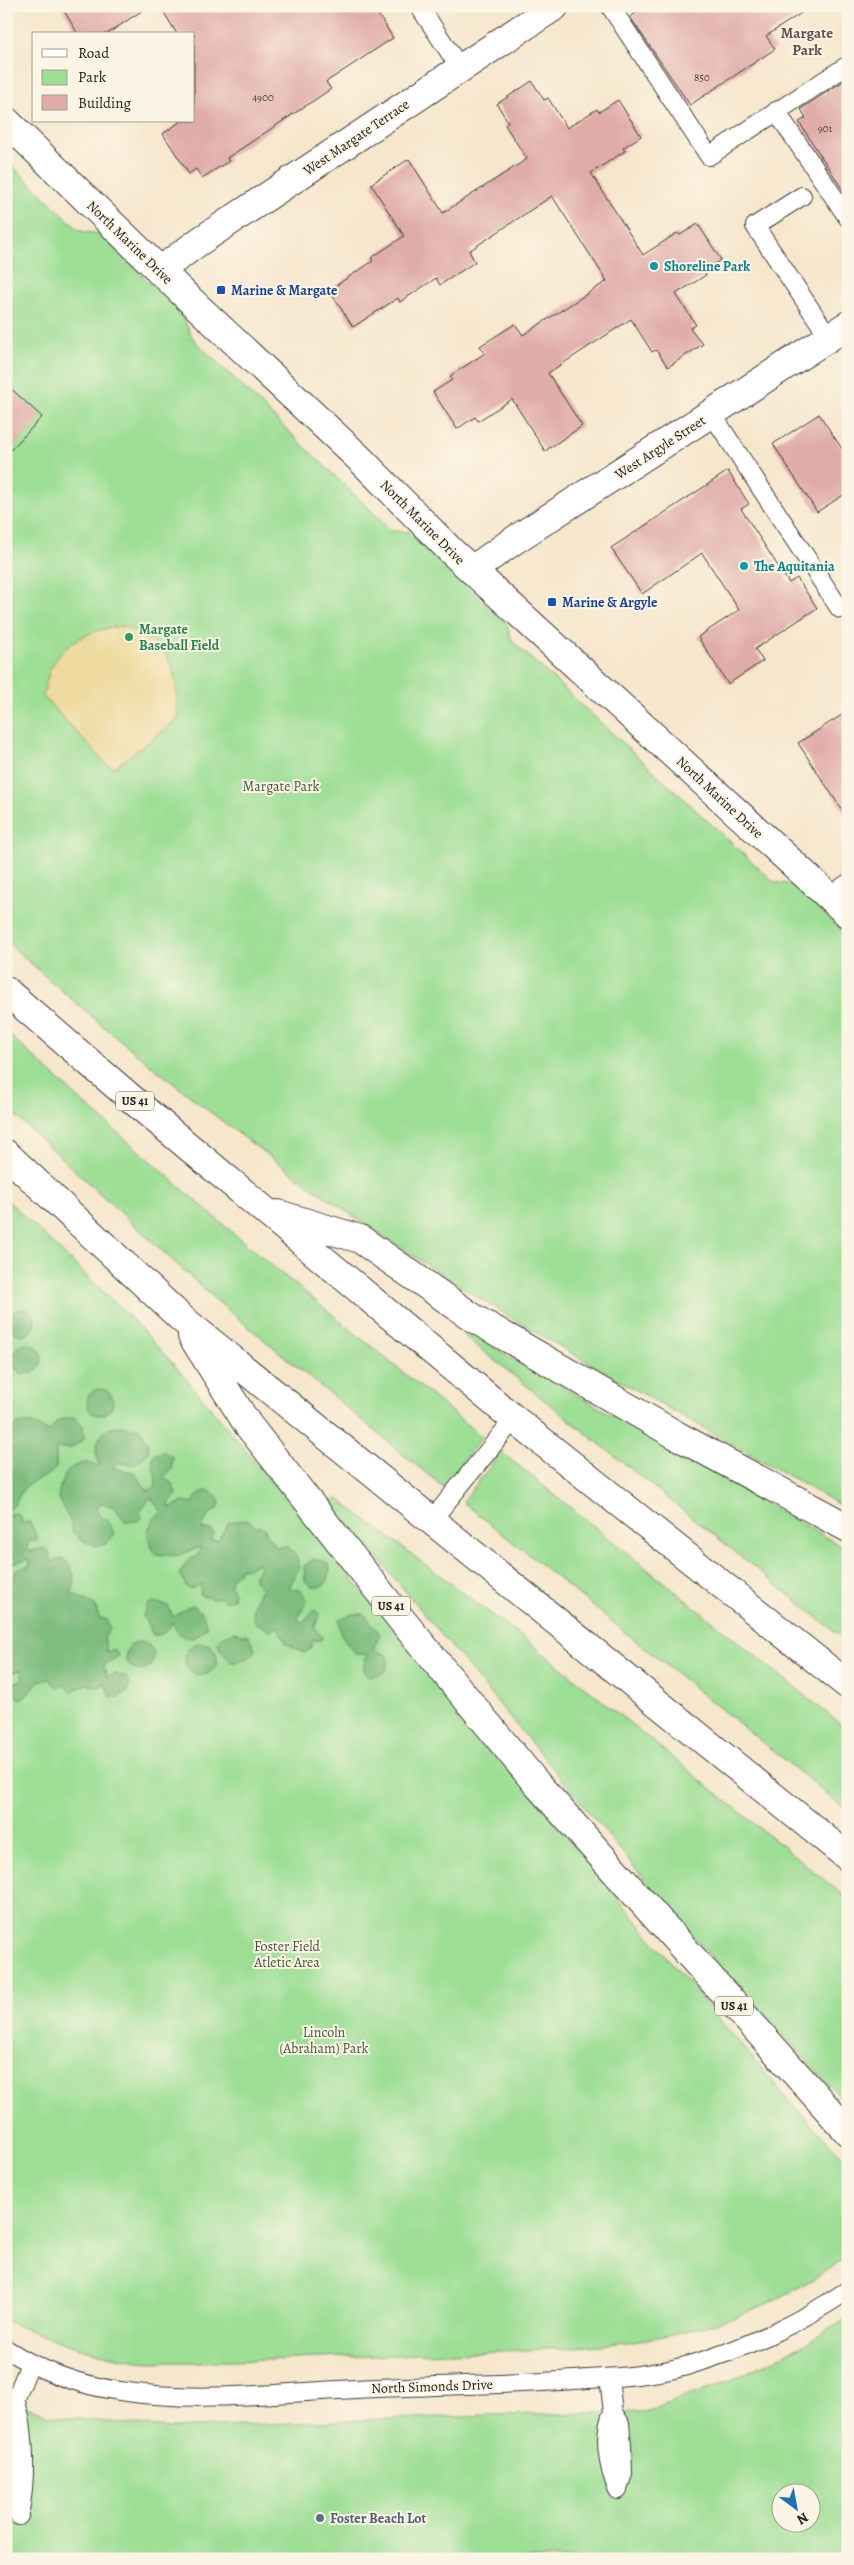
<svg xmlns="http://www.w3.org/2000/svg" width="854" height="2565" viewBox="0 0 854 2565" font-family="Alegreya,serif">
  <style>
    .green { fill: #9dde95; stroke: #5c7d58; fill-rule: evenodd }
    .forest { fill: #7ebd7e; stroke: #4d6c4d }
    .sand { fill: #eeda9e; stroke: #857b5d }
    .building { fill: #e0aca8 }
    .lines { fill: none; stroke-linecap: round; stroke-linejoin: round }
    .lane-casing { stroke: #3d3a36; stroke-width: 20 }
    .street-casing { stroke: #3d3a36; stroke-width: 30 }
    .secondary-casing { stroke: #3d3a36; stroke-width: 30 }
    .highway-casing { stroke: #3d3a36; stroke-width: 30 }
    .lane { stroke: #fff; stroke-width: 18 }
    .street { stroke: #fff; stroke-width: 28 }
    .secondary { stroke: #fff; stroke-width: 28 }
    .highway { stroke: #fff; stroke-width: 28 }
    .culture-dot { fill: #0f9aa8; stroke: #fcf5e5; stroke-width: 2 }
    .transit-dot { fill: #1a4fb4; stroke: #fcf5e5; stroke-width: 2 }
    .leisure-dot { fill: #2e9e5b; stroke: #fcf5e5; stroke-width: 2 }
    .service-dot { fill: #5c6f8a; stroke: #fcf5e5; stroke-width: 2 }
    .labels { text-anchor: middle; stroke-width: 4; stroke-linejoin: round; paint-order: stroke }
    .number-label { font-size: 11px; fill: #4d403f }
    .shield { fill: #fcf5e5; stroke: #5f5d58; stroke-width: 1 }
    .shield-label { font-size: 12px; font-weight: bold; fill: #1c1c1c }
    .street-label { font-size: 14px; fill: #1c1c1c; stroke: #fcf5e5 }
    .culture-label { font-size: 14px; font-weight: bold; fill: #0d838f; stroke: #fcf5e5; text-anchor: start }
    .transit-label { font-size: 14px; font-weight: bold; fill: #164399; stroke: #fcf5e5; text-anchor: start }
    .leisure-label { font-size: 14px; font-weight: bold; fill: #27864d; stroke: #fcf5e5; text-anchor: start }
    .park-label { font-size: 14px; fill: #435640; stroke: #fcf5e5 }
    .service-label { font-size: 14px; font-weight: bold; fill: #4e5e75; stroke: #fcf5e5; text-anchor: start }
    .neighbourhood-label { font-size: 15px; font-weight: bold; fill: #614e4d; stroke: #fcf5e5 }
  </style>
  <rect width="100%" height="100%" fill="#fcf5e5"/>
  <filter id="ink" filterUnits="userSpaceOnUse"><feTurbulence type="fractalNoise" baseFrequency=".02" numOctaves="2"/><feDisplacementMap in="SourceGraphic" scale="10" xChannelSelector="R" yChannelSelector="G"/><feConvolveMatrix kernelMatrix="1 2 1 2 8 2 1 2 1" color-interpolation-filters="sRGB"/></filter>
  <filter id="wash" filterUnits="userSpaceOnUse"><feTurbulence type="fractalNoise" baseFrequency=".0096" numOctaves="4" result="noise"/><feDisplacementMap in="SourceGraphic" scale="20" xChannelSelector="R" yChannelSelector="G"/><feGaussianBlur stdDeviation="1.12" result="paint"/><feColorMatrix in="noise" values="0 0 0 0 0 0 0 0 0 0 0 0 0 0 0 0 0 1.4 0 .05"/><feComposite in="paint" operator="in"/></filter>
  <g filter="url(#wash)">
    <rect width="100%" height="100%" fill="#f6e6cc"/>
    <path class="green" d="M 6,160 L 80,231 L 100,234 L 182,315 L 193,339 L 392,531 L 409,532 L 506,623 L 512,641 L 774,882 L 793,885 L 848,936 L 848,1510 C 723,1437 594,1369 471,1293 C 306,1190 150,1072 6,941 Z
      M 6,1032 L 85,1104 L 241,1240 L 482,1437 L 443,1487 L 217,1301 L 6,1107 Z
      M 6,1199 L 132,1319 L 183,1375 L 675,1967 L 789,2101 L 848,2162 L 848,2255 C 724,2349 597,2347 449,2353 C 365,2356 281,2360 196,2362 C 178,2362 157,2363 139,2361 C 92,2354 50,2339 6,2321 Z
      M 465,1331 L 848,1550 L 848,1642 L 463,1335 Z
      M 501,1452 L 848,1730 L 848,1811 L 463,1502 Z
      M 337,1498 L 539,1650 L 848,1899 L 848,2105 L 734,1983 L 661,1899 L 332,1503 Z
      M 848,2318 L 848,2559 L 6,2559 L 6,2397 L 49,2416 L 169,2428 L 487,2415 L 645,2412 L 732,2380 L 813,2340 ZM 782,2492 L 812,2492 L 812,2522 L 782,2522 Z"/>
    <path class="forest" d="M9 1322a13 13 0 1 1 26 0a13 13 0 1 1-26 0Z
      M12 1359a15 15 0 1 1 30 0a15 15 0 1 1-30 0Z
      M87 1402a13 13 0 1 1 26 0a13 13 0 1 1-26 0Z
      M 73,1417 L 83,1425 L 84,1439 L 71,1448 L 56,1448 L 56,1468 C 48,1477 38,1478 29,1484 C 18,1491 18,1506 6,1512 L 6,1430 C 28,1419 28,1421 49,1432 L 58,1420 Z
      M 120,1426 L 140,1429 L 147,1442 L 149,1452 L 135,1464 L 118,1463 L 113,1468 L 133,1472 L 148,1491 L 156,1486 C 157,1475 150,1466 154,1454 L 164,1452 L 172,1456 L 172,1469 L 163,1478 L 172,1483 L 177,1495 L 170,1502 L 169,1508 L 182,1502 L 193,1503 C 200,1488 212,1487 220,1501 L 218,1509 L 209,1514 L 201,1529 L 212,1531 L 214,1534 L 211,1540 L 218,1540 L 229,1522 L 249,1520 L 255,1526 L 265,1528 L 266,1534 L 276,1547 L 287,1546 L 296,1555 L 300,1567 L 289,1587 L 301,1591 L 307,1601 L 298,1618 L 300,1622 L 303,1622 L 314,1610 L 320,1615 L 314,1628 L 322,1636 L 321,1640 L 313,1640 L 310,1649 L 304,1653 L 286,1643 L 278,1627 L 270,1631 L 256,1623 C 249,1608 254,1601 262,1588 L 255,1581 L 255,1575 L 260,1568 L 258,1563 L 248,1568 L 241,1569 L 231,1579 L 230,1585 L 234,1593 L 233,1599 L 225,1602 L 220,1597 L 212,1599 L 200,1595 L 201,1584 L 192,1589 L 186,1587 L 180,1573 L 187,1562 L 199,1554 L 200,1547 L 176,1556 L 156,1554 L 152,1550 L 147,1532 L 154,1519 L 163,1511 L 159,1509 L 151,1497 L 140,1511 L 142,1518 L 139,1521 L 125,1521 L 114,1507 L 102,1503 L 95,1508 L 101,1518 L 106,1519 L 114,1533 L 106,1544 L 96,1546 L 81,1540 L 73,1532 L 70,1520 L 58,1498 C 60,1482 66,1465 85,1463 C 91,1463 95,1466 100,1465 C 92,1451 97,1436 110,1427 Z
      M 16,1513 L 22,1518 L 21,1523 L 30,1522 L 38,1540 L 35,1542 L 29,1540 L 27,1547 L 30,1551 L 44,1548 L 49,1551 L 51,1562 L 57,1559 L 64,1559 C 74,1570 79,1580 71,1593 L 95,1605 L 99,1618 L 106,1619 L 110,1629 L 104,1637 L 107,1652 L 114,1650 L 119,1656 L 104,1665 L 107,1677 L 115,1674 L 125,1676 L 129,1684 L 128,1691 L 119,1697 L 110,1696 L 104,1682 L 102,1686 L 96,1687 L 87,1684 L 72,1691 L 63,1685 L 58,1688 L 49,1679 L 39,1681 L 26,1696 L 19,1699 L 12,1690 L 13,1684 L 23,1679 L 21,1670 L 6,1674 L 6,1646 L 9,1642 L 6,1641 L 6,1588 L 13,1581 L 15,1571 L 30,1565 L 30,1562 L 28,1559 L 6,1565 L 6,1515 Z
      M 314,1559 C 330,1560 333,1568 327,1582 L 320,1587 L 311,1587 L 305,1581 L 304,1566 Z
      M 154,1602 L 168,1606 L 173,1617 L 186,1608 L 193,1605 C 202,1612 206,1617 206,1628 L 195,1638 C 181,1638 178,1634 172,1622 C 168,1631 164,1635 153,1635 L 143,1616 L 148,1604 Z
      M 354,1614 L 364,1614 L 380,1634 L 374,1647 L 376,1650 L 386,1655 L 388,1660 L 386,1670 L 381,1674 L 368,1676 C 359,1667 367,1663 366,1654 L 355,1654 L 341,1634 L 339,1619 Z
      M 234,1632 L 248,1635 L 255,1650 C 250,1658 241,1663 231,1662 L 221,1651 L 218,1644 L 220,1638 Z
      M126 1656a14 14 0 1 1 28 0a14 14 0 1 1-28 0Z
      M185 1659a16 16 0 1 1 32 0a16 16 0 1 1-32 0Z"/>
    <path class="sand" d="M 124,626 C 176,652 176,664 178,719 L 115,767 L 108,766 L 43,696 C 46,686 47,674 52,666 C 67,639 95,628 124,626 Z"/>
    <g id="blocks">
      <path class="building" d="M 61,6 L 149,6 L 107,34 L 78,34 Z
        M 160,6 L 373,6 L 393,38 L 326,82 L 331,89 L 227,158 L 229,161 L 202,178 L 196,169 L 189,174 L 163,134 L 181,121 L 194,121 L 194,34 L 177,34 Z
        M 647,6 L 812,6 L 766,36 L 775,49 L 690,105 L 630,17 Z
        M 848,78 L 848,198 L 799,122 L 806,118 L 801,109 Z
        M 532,81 L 544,100 L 548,98 L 567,128 L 597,109 L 599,112 L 618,100 L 641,136 L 623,148 L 625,151 L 591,173 L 643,255 L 677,233 L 680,235 L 698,224 L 721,260 L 704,271 L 706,275 L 676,294 L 696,325 L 690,328 L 703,344 L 668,367 L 656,350 L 652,352 L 631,319 L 548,373 L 582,426 L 545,451 L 512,399 L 478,421 L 475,417 L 457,429 L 433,392 L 452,380 L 450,376 L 485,353 L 480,346 L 515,324 L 523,335 L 607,281 L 552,196 L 469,251 L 475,262 L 440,285 L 436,278 L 400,302 L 398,298 L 353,327 L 329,290 L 373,261 L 371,258 L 404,236 L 371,184 L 409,159 L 443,213 L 527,159 L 505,125 L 508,122 L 497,104 Z
        M 6,384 L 42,417 L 6,455 Z
        M 819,414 L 848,458 L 848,492 L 817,512 L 773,444 Z
        M 728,471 L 749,504 L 741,509 L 789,583 L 797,578 L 817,608 L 755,649 L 763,661 L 728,684 L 698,637 L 739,610 L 702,553 L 642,594 L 611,548 Z
        M 848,711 L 848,819 L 798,743 Z"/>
    </g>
  </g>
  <g filter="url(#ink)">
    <use href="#blocks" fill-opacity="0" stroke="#3d3a36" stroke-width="1"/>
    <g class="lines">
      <defs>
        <path id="lane" d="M 419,6 L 460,68
          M 610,6 L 709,156 L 848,65
          M 776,111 L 848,218
          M 802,196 L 755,226 L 829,337
          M 712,414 L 840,609 L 848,604
          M 431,1521 L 514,1419
          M 6,2349 C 40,2371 79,2385 120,2391 C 204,2404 292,2391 377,2388 C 447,2385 517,2385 587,2379 C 620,2377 654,2375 686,2366 C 742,2350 800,2323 848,2290
          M 609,2378 L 613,2412 L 620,2423 L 622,2445 L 623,2473 L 618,2490
          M 16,2402 C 26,2432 26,2479 20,2510
          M 613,2412 C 602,2434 608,2468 618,2490
          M 19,2516 L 11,2488 L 8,2417 L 30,2364"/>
        <path id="street" d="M 159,271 L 200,241 L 555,6
          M 472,570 L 513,541 L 848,325
          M 834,900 L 848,889"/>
        <path id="secondary" d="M 6,121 L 187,297 L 360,459 L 451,551 L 848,914"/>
        <path id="highway" d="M 6,991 L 147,1112 L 514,1419 L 848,1685
          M 6,1154 L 181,1318 L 848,1857
          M 278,1214 L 360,1239 L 475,1319 L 676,1435 L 848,1528
          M 192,1336 L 248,1425 L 400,1618 L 537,1784 L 848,2132"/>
      </defs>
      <use href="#lane" class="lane-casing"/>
      <use href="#street" class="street-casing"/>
      <use href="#secondary" class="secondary-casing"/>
      <use href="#highway" class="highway-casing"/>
      <use href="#lane" class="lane"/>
      <use href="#street" class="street"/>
      <use href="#secondary" class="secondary"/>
      <use href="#highway" class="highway"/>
    </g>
  </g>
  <g class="culture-dot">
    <circle cx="654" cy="266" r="5"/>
    <circle cx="744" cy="566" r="5"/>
  </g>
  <g class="transit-dot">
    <rect x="216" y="285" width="10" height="10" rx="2.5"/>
    <rect x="547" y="597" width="10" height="10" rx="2.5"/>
  </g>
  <circle class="leisure-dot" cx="129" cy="637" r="5"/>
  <circle class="service-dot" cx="320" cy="2518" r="5"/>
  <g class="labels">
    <g class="number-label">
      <text x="702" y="81">850</text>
      <text x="263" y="101">4900</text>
      <text x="825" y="132">901</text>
    </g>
    <g class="shield">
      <rect x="116" y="1091.5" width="38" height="19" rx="4"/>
      <rect x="372" y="1596.5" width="38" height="19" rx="4"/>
      <rect x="715" y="1996.5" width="38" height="19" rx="4"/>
    </g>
    <g class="shield-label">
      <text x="135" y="1105">US 41</text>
      <text x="391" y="1610">US 41</text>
      <text x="734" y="2010">US 41</text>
    </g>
    <g class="street-label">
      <text transform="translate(356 137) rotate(-34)" y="5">West Margate Terrace</text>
      <text transform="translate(130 242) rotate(44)" y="5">North Marine Drive</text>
      <text transform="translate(660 447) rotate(-33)" y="5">West Argyle Street</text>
      <text transform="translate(423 522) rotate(45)" y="5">North Marine Drive</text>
      <text transform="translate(720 797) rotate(43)" y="5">North Marine Drive</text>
      <text transform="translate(432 2386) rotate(-2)" y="5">North Simonds Drive</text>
    </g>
    <g class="culture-label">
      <text x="664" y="271">Shoreline Park</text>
      <text x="754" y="571">The Aquitania</text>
    </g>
    <g class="transit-label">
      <text x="231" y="295">Marine &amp; Margate</text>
      <text x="562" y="607">Marine &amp; Argyle</text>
    </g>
    <g class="leisure-label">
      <text x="139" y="634">Margate<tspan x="139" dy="16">Baseball Field</tspan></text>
    </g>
    <g class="park-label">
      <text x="281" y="791">Margate Park</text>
      <text x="287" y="1951">Foster Field<tspan x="287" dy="16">Atletic Area</tspan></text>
      <text x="324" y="2037">Lincoln<tspan x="324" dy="16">(Abraham) Park</tspan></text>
    </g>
    <g class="service-label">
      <text x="330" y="2523">Foster Beach Lot</text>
    </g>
    <g class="neighbourhood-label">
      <text x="807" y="38">Margate<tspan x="807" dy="17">Park</tspan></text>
    </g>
  </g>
  <rect width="854" height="2565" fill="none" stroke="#fcf5e5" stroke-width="25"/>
  <rect x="32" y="32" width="162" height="90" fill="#fcf5e5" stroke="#a29e95"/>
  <rect x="42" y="49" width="25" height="8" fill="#ffffff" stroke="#a29e95"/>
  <text x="78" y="58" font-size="15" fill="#1c1c1c">Road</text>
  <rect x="42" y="70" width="25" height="15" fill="#9dde95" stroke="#a29e95"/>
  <text x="78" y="82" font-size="15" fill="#1c1c1c">Park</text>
  <rect x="42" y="95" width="25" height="15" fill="#e0aca8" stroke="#a29e95"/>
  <text x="78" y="108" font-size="15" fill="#1c1c1c">Building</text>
  <g transform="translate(796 2508) rotate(148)"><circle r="24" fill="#fcf5e5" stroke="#a29e95"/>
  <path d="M0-4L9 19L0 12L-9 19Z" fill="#1f6fb2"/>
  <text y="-8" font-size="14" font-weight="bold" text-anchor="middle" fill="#1c1c1c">N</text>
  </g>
</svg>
